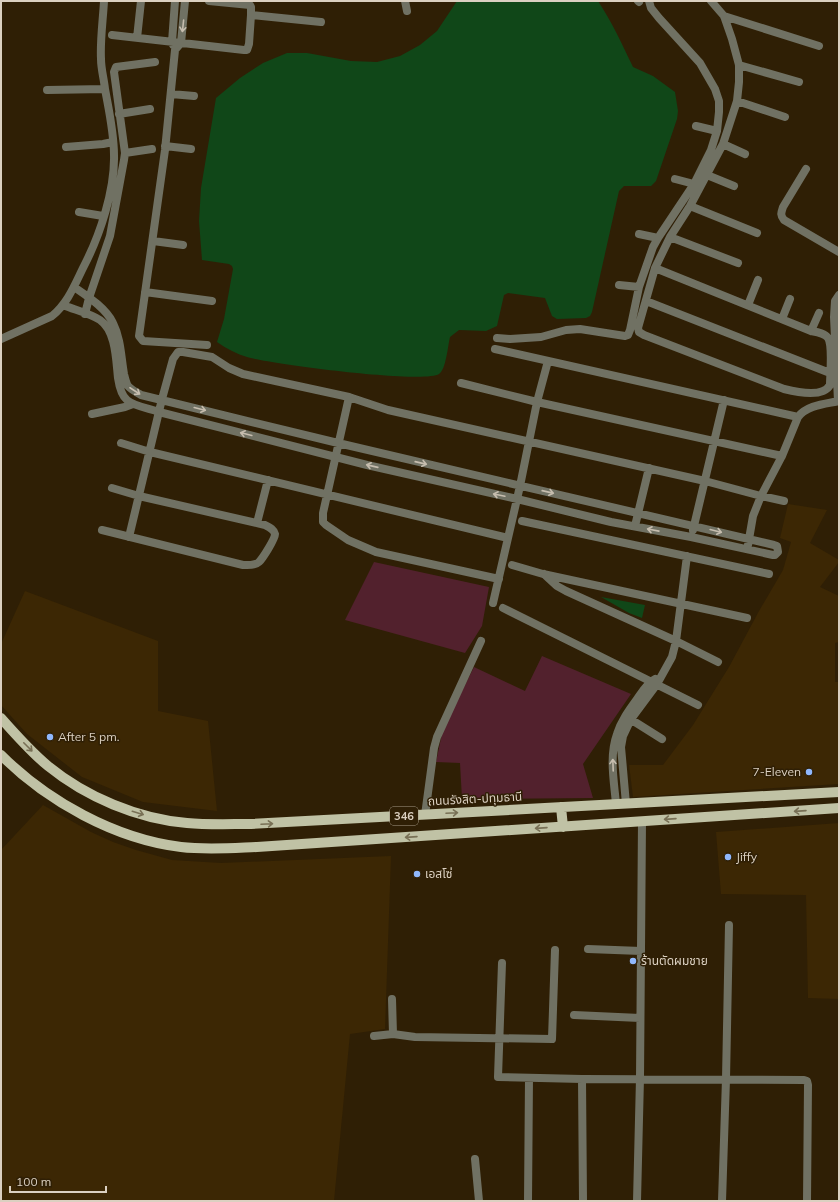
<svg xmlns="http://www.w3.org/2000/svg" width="840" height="1202" viewBox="0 0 840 1202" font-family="Mulish,'Noto Sans Thai',sans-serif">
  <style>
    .built { fill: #3c2704 }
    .green { fill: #52212d }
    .water { fill: #104718 }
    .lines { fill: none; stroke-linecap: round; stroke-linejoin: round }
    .street { stroke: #707163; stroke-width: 8 }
    .primary { stroke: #c0c2a5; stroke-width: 10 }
    .oneway { stroke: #c6bdae }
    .oneway2 { stroke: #787055 }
    .poi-dot { fill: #90b8fd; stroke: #2f1f05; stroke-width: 1.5 }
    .labels { text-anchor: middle; stroke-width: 3; stroke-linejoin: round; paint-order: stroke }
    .shield { fill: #2f1f05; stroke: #a79b89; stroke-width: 1 }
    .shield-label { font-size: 11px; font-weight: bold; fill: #dbd0c1 }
    .poi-label { font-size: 12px; fill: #dbd0c1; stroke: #2f1f05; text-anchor: start }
    .street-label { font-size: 12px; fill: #dbd0c1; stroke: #2f1f05 }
  </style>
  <rect width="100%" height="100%" fill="#2f1f05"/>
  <path class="built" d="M 788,504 L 827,510 L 810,543 L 839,560 L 839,562 L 820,587 L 839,596 L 839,642 L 835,643 L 835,682 L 839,682 L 839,784 L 633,797 L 629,765 L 663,765 L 693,725 L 729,667 L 759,611 L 783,570 L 791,542 L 780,538 Z
    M 25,591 L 158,641 L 158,711 L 208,721 L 217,811 L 143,802 L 82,777 L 27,734 L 1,705 L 1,644 Z
    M 43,805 L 91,832 L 113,842 L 136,850 L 172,860 L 221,863 L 391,856 L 385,1029 L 350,1034 L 334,1201 L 1,1201 L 1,850 Z
    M 839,823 L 839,999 L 808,998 L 806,895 L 721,894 L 716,832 Z"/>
  <path class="green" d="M 374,562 L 489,587 L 482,626 L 465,653 L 345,620 Z
    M 542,656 L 631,694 L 583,764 L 593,798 L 462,799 L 460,763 L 436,762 L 443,729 L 474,667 L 525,691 Z"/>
  <path class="water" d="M 457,1 L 598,1 C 612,22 622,44 633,67 L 653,76 L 675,92 L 678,111 L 677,119 L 656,181 L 651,186 L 624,186 L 619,191 L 592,312 L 590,316 L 586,318 L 557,319 L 552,316 L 545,298 L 508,293 L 504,295 L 497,326 L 486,331 L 459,330 L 450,337 C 448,345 446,370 439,374 C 424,384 270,364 247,357 C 237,354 227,349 217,342 L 224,319 L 233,269 L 232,266 L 229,264 L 202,260 L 199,221 L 201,188 L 216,98 L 240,78 L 263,63 L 287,53 L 307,53 L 351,61 L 377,62 L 400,56 L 420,45 L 437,31 Z
    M 601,597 L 645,605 L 642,618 L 629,613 Z"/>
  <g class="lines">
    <path class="street" d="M 185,1 L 181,43 L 175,50 L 165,150 L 139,336 L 143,341 L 207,345
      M 209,1 L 250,5 L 251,7 L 251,15
      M 405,1 L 407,11
      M 638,1 L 639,2
      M 724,16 L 819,46
      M 112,35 L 244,50 L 247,50 L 249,44 L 251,15 L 321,22
      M 137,38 L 141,1
      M 173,45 L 172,42 L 175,1
      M 739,65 L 799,82
      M 47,90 L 105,89
      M 171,94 L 194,96
      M 737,101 L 785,117
      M 119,114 L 150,109
      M 696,126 L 717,131
      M 723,144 L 745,154
      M 165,146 L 191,149
      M 66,147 L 103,144 L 113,142
      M 125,153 L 152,149
      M 806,169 L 783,207 C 781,213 780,215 784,220 L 839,252
      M 707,175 L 734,186
      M 675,179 L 694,184
      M 690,206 L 757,233
      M 79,212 L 103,216
      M 639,234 L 658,238
      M 670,237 L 738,263
      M 153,241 L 183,245
      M 655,268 L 811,331 C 817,332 825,333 828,338 C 833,345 830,375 830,385 C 823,398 796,392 784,389 L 644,335 L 639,332 L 638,328 L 655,268 L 670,237 L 690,206 L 723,144 L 737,101 L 739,82 L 739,65 L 732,39 L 724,16 L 711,1
      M 619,285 L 639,287
      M 145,292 L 212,301
      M 646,301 L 830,373
      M 63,305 C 75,310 89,313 100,320 C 116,331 116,360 118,378 C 119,385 121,395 127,400 C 133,406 151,409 159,412 L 367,465 L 517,499 L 611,522 L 691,537 L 773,555 L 775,555 L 778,552 L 777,546 L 774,545 L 338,443 L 141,395 C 136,392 132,390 128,386 C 126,383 125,378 124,374 C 121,357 121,339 113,323 C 106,308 87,296 74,287
      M 748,305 L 758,280
      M 85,314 L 89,298 L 110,236 L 124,160 L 125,153 L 114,72 L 116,67 L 155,62
      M 782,319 L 790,299
      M 811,331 L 819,313
      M 497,338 L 510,339 L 541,337 L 566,330 L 580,329 L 625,336 L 628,335 L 630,330 L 639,287 L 653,247 L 658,238 L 694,184 L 711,150 L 717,131 L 719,112 L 719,101 L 715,89 L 700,63 L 659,18 L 651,8 L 649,1
      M 1,339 L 52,316 C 68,303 75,284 84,266 C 100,235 115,190 114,155 C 114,133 109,111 105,89 C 104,79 101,69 101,59 C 100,40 103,20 104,1
      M 495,349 L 798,417
      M 461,383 L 537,402 L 782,456
      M 349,397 L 323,513 L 323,522 L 326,525 L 348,540 L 376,552 L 499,579
      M 838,401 L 834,317 L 835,301 L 839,295
      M 92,414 L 125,407 L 133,404
      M 121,443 L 150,452 L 508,538
      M 522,521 L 769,574
      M 257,523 L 268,480
      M 635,526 L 649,468
      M 102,530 L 243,565 C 248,565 255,566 259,562 C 263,558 275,539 275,534 C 274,529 269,527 265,525 L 139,496 L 112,488
      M 693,530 L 724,400
      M 129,537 L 162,399 L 173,359 L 178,352 L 183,352 L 212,357 L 229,368 L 243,374 L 349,397 L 388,410 L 705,481 L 761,496 L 784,501
      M 748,545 L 753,516 L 761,496 L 782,456 L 798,417 C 807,405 825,404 839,401
      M 512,565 L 543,574 L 747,618
      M 544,574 L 557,586 L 566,591 L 676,641 L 718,662
      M 493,603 L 520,486 L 537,402 L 548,361
      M 503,608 L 698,705
      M 627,717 L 662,739
      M 616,804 C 614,781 609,756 617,734 C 621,721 629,710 637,699 C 642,692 647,683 655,679
      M 626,804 L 622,758 L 621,747 L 623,736 L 631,719 L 657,684 L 672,657 L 676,641 L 687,556
      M 425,815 L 434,748 L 437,737 L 481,641
      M 588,949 L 641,951
      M 502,963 L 498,1077 L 582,1079 L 804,1080 L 807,1081 L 808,1085 L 807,1201
      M 392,999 L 393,1034
      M 574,1015 L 640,1018
      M 374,1036 L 393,1034 L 415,1037 L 552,1039 L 555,950
      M 582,1079 L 583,1201
      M 475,1159 L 479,1201
      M 528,1201 L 529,1078
      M 637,1201 L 640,1078 L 642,821
      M 722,1201 L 726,1079 L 729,925"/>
    <path class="primary" d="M 1,718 C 16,735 31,752 48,766 C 86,797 138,819 187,823 C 208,825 230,824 251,824 L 839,792
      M 1,755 C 47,801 115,839 181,847 C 206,850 232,848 257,847 L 839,808
      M 561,807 L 563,827"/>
  </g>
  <defs><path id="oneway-shaft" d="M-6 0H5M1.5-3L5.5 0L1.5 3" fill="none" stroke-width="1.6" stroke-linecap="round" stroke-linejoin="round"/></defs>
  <g class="oneway">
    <use href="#oneway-shaft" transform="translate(183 26) rotate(96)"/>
    <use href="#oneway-shaft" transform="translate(135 391) rotate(33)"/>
    <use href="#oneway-shaft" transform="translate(200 409) rotate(14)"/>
    <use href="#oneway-shaft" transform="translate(246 434) rotate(-166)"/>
    <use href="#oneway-shaft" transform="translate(421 463) rotate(13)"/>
    <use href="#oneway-shaft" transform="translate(372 466) rotate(-167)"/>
    <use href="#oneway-shaft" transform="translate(548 492) rotate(13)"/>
    <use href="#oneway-shaft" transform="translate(499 495) rotate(-168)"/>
    <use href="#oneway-shaft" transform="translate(653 530) rotate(-169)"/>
    <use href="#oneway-shaft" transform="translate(716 531) rotate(14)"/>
    <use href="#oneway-shaft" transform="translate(613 765) rotate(-92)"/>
  </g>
  <g class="oneway2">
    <use href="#oneway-shaft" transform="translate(28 747) rotate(45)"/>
    <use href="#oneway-shaft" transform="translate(800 811) rotate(176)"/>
    <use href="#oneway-shaft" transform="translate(138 813) rotate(17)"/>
    <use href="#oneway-shaft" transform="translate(452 813) rotate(-3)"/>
    <use href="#oneway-shaft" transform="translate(670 819) rotate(176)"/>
    <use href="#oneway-shaft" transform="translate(267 824) rotate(-3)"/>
    <use href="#oneway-shaft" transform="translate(541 828) rotate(176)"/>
    <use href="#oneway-shaft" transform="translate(411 837) rotate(176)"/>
  </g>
  <g class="poi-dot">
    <circle cx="50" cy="737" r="4"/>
    <circle cx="809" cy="772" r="4"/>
    <circle cx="728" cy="857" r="4"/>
    <circle cx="417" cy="874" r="4"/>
    <circle cx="633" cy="961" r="4"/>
  </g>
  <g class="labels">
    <rect class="shield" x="390" y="807" width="28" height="18" rx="3"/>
    <g class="shield-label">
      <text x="404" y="820">346</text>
    </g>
    <g class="poi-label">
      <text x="58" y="741">After 5 pm.</text>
      <text x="801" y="776" text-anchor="end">7-Eleven</text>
      <text x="736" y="861">Jiffy</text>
      <text x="425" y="878">เอสโซ่</text>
      <text x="641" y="965">ร้านตัดผมชาย</text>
    </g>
    <g class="street-label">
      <text transform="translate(475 799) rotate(-3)" y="4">ถนนรังสิต-ปทุมธานี</text>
    </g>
  </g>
  <rect width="840" height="1202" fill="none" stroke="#dbd0c1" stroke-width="4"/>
  <path d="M10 1186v6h96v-6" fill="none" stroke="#dbd0c1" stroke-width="2"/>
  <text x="16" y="1186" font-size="12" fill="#dbd0c1" stroke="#2f1f05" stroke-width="3" paint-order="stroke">100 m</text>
</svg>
